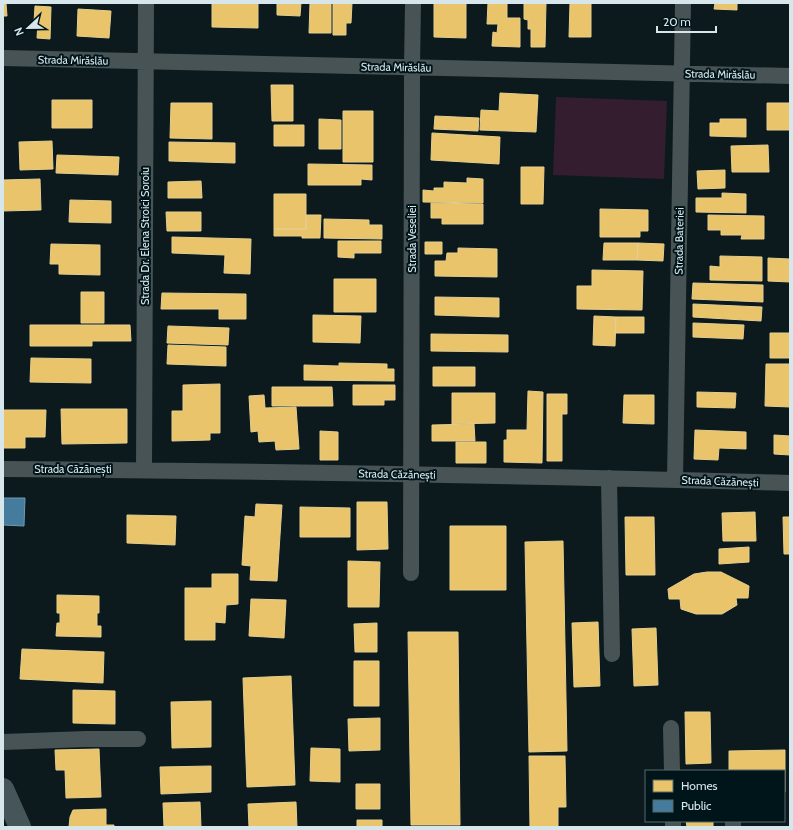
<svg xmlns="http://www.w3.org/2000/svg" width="793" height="830" viewBox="0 0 793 830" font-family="Cabin,sans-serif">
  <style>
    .green { fill: #331d2f }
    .homes { fill: #e9c46a; stroke: #e4ce90 }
    .public { fill: #457b9d; stroke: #719bb4 }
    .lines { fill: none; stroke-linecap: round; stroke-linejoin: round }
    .street { stroke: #485355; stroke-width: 16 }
    .primary { stroke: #455558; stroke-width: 22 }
    .labels { text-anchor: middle; stroke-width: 4; stroke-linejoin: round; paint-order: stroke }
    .street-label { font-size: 11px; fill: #d7e6ea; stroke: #00151a }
  </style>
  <rect width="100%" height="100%" fill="#0c1a1d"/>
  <path class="green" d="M 556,97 L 667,101 L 664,179 L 553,175 Z"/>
  <path class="homes" d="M 3,3 L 6,3 L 7,16 L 3,16 Z
    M 212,3 L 258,3 L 258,28 L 212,27 Z
    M 277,3 L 301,3 L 300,16 L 277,15 Z
    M 310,3 L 331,3 L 331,33 L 309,33 Z
    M 333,3 L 352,3 L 351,23 L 346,23 L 346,35 L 333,35 Z
    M 434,3 L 466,3 L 466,38 L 434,37 Z
    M 488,3 L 507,3 L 507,18 L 520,18 L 520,47 L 492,46 L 493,32 L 497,33 L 498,24 L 487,24 Z
    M 524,3 L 546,3 L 545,47 L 531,47 L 531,29 L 528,29 L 528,20 L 524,19 Z
    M 570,3 L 591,3 L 591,37 L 569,37 Z
    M 715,3 L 737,3 L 737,10 L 714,9 Z
    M 35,6 L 51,7 L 50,39 L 37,38 L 38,22 L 34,22 Z
    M 78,9 L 111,11 L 109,38 L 77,36 Z
    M 271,85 L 293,85 L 293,121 L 272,121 Z
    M 500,93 L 538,95 L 536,132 L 480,130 L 481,110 L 499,111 Z
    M 52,100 L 92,100 L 92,128 L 52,128 Z
    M 171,103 L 212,103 L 212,139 L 170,138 Z
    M 767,103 L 790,103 L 790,130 L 767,130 Z
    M 343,111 L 373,111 L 373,162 L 343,162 Z
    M 435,116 L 479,118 L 478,131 L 434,129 Z
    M 319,119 L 341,120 L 341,149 L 319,149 Z
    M 720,119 L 746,119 L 746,137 L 710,136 L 710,123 L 720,123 Z
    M 274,125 L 304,125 L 304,146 L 274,146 Z
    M 432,133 L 500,137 L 499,164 L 431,160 Z
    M 52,141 L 53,169 L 20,170 L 19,142 Z
    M 169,142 L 235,143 L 235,163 L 169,161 Z
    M 768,145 L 769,172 L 732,172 L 731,146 Z
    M 57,155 L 119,157 L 118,175 L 56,173 Z
    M 308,164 L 372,165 L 372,180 L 361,179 L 361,185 L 308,185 Z
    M 521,167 L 544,167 L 543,204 L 521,204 Z
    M 725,170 L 725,188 L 698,189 L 697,171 Z
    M 467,178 L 483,179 L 483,203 L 423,202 L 423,190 L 434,191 L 434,188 L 444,188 L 444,182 L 467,183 Z
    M 40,179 L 41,210 L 3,211 L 3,180 Z
    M 201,181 L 202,198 L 168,198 L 168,182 Z
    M 722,193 L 746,194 L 746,213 L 696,212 L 696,198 L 722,198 Z
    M 274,194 L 306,194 L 306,229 L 274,229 Z
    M 70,200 L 111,201 L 111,223 L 69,222 Z
    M 431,203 L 483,204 L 483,224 L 442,224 L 442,218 L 431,218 Z
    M 600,209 L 648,210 L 648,231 L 640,231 L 640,237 L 600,237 Z
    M 166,212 L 201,212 L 201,231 L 167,231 Z
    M 306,215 L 321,215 L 320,238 L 302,238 L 302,236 L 274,236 L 274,229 L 306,229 Z
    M 708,215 L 764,216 L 764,239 L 741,239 L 742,235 L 721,235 L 721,230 L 708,230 Z
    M 324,219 L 369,220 L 369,225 L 382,225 L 382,239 L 324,238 Z
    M 172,237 L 251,239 L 250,274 L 224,273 L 225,255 L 172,253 Z
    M 338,241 L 381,241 L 381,253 L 354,253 L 354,258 L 338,257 Z
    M 425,242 L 442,242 L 442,254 L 425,254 Z
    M 604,243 L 638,243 L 637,260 L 603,260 Z
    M 638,243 L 664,244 L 663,261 L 637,260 Z
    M 51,244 L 100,245 L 100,275 L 59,274 L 59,264 L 50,264 Z
    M 458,248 L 497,249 L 497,277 L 435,276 L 435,261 L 446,261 L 447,253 L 458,253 Z
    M 720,256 L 762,257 L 762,281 L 710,280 L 710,266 L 720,267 Z
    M 768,258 L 790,259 L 790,282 L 768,281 Z
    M 592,270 L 643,271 L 642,310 L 577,309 L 577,286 L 592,286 Z
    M 334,279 L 376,279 L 376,312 L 334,312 Z
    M 693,283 L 763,285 L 763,302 L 692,299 Z
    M 81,292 L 104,292 L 104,323 L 81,323 Z
    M 162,293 L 246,294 L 246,319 L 219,319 L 219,309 L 161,309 Z
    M 435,297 L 499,298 L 499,317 L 435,315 Z
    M 693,304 L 762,307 L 761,321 L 693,317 Z
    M 313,315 L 361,316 L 360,343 L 313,342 Z
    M 594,316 L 616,317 L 615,346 L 593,345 Z
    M 616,317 L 644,317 L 644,333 L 615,333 Z
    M 693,323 L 744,325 L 743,339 L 693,337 Z
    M 30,325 L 130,325 L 131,341 L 92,341 L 92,346 L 30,346 Z
    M 168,326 L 229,328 L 228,345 L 167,343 Z
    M 770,333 L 790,333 L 790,358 L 770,358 Z
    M 431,334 L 508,335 L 508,352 L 431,351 Z
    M 168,345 L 226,347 L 226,366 L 167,364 Z
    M 31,358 L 91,359 L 91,383 L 30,382 Z
    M 339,363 L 387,364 L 387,369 L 394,369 L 394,381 L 304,380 L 304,365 L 339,366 Z
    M 766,364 L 790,364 L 790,407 L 765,406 Z
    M 433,367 L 475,367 L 475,386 L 433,386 Z
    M 220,384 L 220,433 L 210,433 L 210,440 L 172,441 L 172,411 L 183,411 L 183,385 Z
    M 353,385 L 395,385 L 395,400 L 384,400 L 384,405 L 353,405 Z
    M 272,387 L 332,387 L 333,406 L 272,406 Z
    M 528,391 L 543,392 L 542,463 L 504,462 L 504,440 L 507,440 L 507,430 L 527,430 Z
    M 697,392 L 736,393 L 735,408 L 697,407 Z
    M 452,393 L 495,393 L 495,423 L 452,424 Z
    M 547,394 L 567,394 L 567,414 L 562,414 L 562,461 L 547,461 Z
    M 264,395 L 265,408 L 296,407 L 299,449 L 276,450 L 275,441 L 259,442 L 258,431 L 251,432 L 249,396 Z
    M 624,395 L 654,395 L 654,424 L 623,423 Z
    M 61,409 L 127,409 L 127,443 L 62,444 Z
    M 3,410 L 46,410 L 45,437 L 25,437 L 25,448 L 3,448 Z
    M 474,424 L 475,441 L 432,441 L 432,425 Z
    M 695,430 L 746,432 L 746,449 L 719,448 L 718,460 L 694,459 Z
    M 320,431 L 338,432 L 338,460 L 320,460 Z
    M 774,435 L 790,436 L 790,455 L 774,454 Z
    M 456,442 L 486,442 L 486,463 L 456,463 Z
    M 357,502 L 387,502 L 388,549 L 357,550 Z
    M 256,504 L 282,505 L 277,581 L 250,580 L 251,566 L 242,565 L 245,516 L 255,517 Z
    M 300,507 L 350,508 L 350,537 L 300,537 Z
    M 755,512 L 756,541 L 723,541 L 722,513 Z
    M 127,515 L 176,516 L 175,545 L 127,543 Z
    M 625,517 L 654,517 L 655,575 L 626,575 Z
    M 783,517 L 790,517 L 790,554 L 784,554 Z
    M 450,526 L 506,526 L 506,590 L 450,590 Z
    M 563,541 L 567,751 L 529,752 L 525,542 Z
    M 749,547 L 749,562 L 719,564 L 719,549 Z
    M 348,561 L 380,562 L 379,607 L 348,607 Z
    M 707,572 L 721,572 L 749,586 L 748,598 L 736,598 L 737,605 L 722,614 L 696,614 L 681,609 L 680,599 L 669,599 L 668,589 L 694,574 Z
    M 212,574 L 238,574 L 238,604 L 226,605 L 225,623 L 215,622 L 215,640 L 185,640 L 185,588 L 212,588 Z
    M 57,595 L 99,596 L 99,613 L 97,613 L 97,626 L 101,626 L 101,637 L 56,636 L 57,623 L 60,623 L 60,613 L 57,613 Z
    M 251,599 L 286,600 L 284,638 L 249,636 Z
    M 598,622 L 600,686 L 574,687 L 572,623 Z
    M 377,623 L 377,652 L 355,652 L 354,624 Z
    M 656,628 L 658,685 L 634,686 L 632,629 Z
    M 408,632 L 458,632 L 460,825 L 411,825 Z
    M 22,649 L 104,652 L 103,683 L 20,679 Z
    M 354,661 L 379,661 L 379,706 L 354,706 Z
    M 291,676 L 295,785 L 247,787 L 243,678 Z
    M 73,690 L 115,691 L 115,724 L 73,723 Z
    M 211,701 L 211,747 L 172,748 L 171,702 Z
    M 685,712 L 710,712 L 711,763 L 686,764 Z
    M 380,718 L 380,750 L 349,751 L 348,719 Z
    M 311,748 L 340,749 L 340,782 L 310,781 Z
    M 99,749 L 101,797 L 66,798 L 65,770 L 56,770 L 55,750 Z
    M 785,750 L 785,792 L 784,792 L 784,771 L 729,771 L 729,751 Z
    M 529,756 L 565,756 L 566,807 L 558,807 L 558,827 L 530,827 Z
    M 211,766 L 211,792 L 161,794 L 160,767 Z
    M 356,784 L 380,784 L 380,809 L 356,809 Z
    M 200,802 L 201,827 L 164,827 L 163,803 Z
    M 296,802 L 297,827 L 249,827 L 248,804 Z
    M 106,809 L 106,825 L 114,825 L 114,827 L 69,827 L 70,817 L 73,810 Z
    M 357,820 L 382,820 L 382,827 L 357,827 Z
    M 686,821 L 713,821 L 713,827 L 687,827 Z"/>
  <path class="public" d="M 3,498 L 25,498 L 24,526 L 3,525 Z"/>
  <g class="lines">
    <path class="street" d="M 3,58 L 790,76
      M 3,469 C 265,471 528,476 790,483
      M 144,470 L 146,3
      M 609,478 L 612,654
      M 675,480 L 683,3
      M 411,573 L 412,68 L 413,3
      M 671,728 L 672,771
      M 3,742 L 86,739 L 138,739
      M 673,821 L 673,827
      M 733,821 L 733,827"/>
    <path class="primary" d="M 3,789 L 20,827"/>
  </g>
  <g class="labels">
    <g class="street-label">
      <text transform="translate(73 60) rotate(1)" y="4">Strada Mirăslău</text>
      <text transform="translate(396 67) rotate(1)" y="4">Strada Mirăslău</text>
      <text transform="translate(720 74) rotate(1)" y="4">Strada Mirăslău</text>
      <text transform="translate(145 236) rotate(-90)" y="4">Strada Dr. Elena Stroici Soroiu</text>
      <text transform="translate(412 239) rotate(-90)" y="4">Strada Veseliei</text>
      <text transform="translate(679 241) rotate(-89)" y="4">Strada Bateriei</text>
      <text x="73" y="473">Strada Căzănești</text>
      <text transform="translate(397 474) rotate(1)" y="4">Strada Căzănești</text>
      <text transform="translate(720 481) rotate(2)" y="4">Strada Căzănești</text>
    </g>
  </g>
  <rect width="793" height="830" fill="none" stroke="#d7e6ea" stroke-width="8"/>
  <rect x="645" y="770" width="140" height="52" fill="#00151a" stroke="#56696d"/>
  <rect x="653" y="780" width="20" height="12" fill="#e9c46a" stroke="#56696d"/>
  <text x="681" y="790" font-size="12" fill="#d7e6ea">Homes</text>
  <rect x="653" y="800" width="20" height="12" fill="#457b9d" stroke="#56696d"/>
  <text x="681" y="810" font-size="12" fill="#d7e6ea">Public</text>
  <g transform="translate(28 28) rotate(248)" stroke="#00151a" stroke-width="3" paint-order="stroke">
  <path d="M0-3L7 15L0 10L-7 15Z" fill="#d7e6ea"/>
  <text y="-6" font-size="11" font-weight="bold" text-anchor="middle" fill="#d7e6ea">N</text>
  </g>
  <path d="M657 26v6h59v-6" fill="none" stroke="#d7e6ea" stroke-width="2"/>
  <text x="663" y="26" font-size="12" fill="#d7e6ea" stroke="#00151a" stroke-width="3" paint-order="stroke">20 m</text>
</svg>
